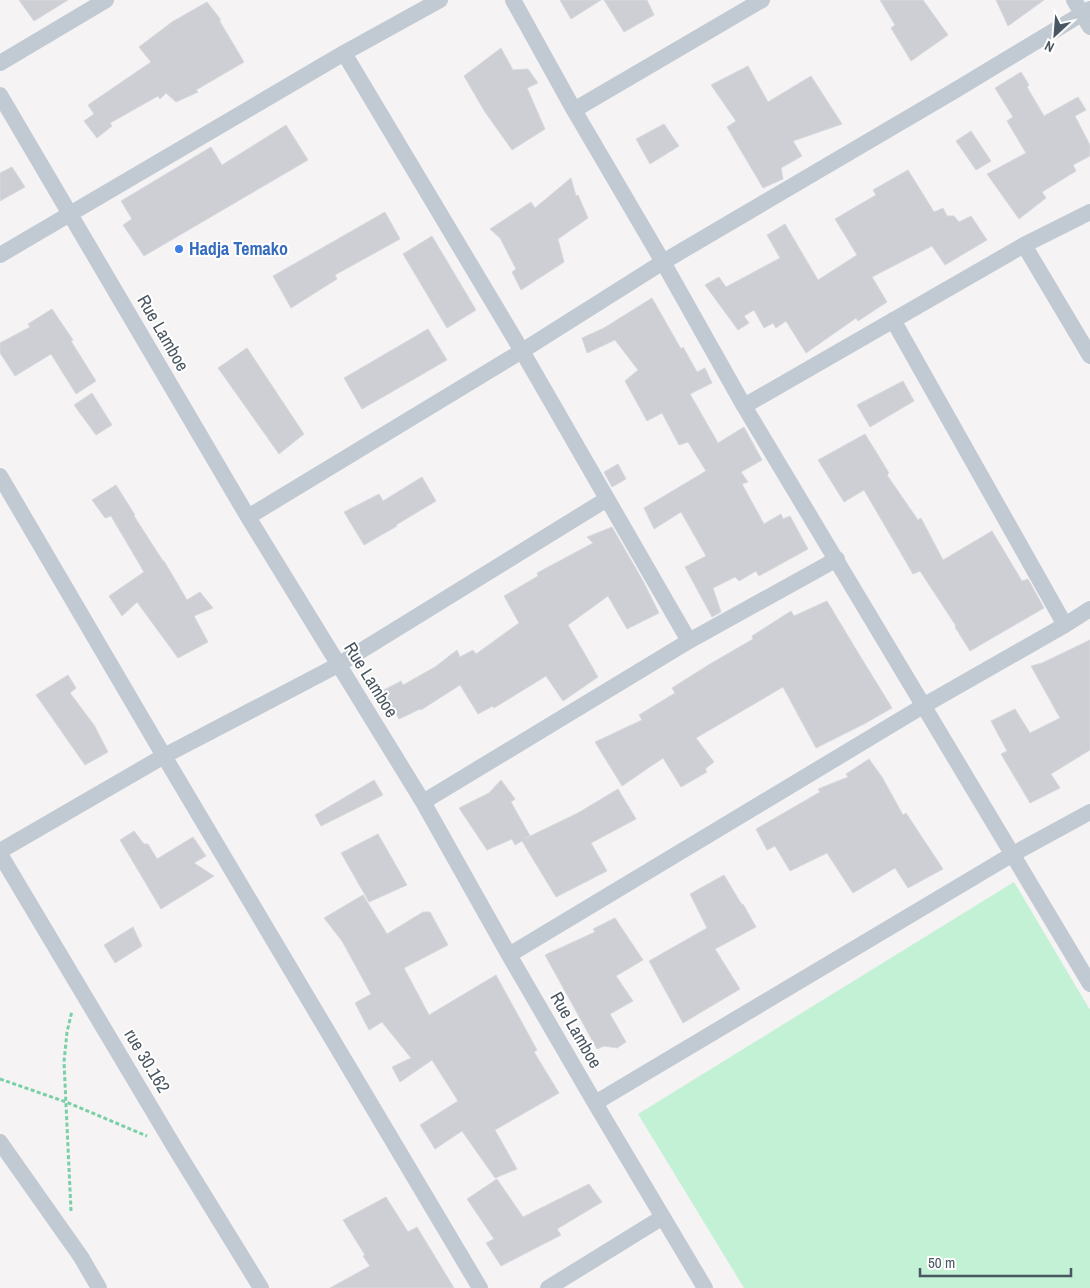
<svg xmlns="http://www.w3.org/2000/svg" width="1090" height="1288" viewBox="0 0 1090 1288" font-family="'Archivo Narrow',sans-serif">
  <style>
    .green { fill: #c3f1d5 }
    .building { fill: #cdcfd5; stroke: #d7d9de }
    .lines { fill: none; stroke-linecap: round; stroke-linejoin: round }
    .path { stroke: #7ad0a6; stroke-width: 3; stroke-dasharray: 4 2.5; stroke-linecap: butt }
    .minor { stroke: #c1cad2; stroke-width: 16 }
    .shop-dot { fill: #3f7fe0; stroke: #fff; stroke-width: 2 }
    .labels { text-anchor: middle; stroke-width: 4; stroke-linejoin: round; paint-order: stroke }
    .shop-label { font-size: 18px; font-weight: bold; fill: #366cbe; stroke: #fff; text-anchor: start }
    .street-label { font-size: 18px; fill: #4a5661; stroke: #fff }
  </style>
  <rect width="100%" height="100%" fill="#f5f3f3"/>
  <path class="green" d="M 1014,882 L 1090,1010 L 1090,1288 L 744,1288 L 638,1114 Z"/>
  <path class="building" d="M 19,0 L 68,0 L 34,21 Z
    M 560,0 L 601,0 L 571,19 Z
    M 604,0 L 647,0 L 654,15 L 624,32 Z
    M 880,0 L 923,0 L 948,35 L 911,61 L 891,28 L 895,25 Z
    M 996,0 L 1044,0 L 1008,26 Z
    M 207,2 L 221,20 L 219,20 L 244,62 L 196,90 L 198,92 L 176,102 L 166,93 L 160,99 L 158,96 L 110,123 L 112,126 L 97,138 L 84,121 L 94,114 L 88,105 L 151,62 L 139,47 L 172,22 Z
    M 501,48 L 513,70 L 528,69 L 538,83 L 527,88 L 545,129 L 512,150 L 485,112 L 464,76 Z
    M 748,66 L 768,102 L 811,76 L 842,124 L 793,141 L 802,156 L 781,168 L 783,179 L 763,188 L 727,127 L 736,121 L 711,85 Z
    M 1021,72 L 1029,85 L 1027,87 L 1044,116 L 1078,97 L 1086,110 L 1075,116 L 1090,145 L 1090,156 L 1073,165 L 1076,171 L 1042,192 L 1046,198 L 1019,219 L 987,174 L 1026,153 L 1007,121 L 1013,117 L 995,88 Z
    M 664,124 L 679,146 L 650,164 L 636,139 Z
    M 286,125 L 308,160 L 144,256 L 123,225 L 132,219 L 121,201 L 211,147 L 222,165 Z
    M 971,131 L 991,161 L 976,170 L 956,141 Z
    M 12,167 L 25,187 L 0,201 L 0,173 Z
    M 908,170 L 934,212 L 943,208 L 947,216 L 954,216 L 959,222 L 971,216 L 987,240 L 945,265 L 932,246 L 872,277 L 887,302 L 858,321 L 856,318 L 806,353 L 786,321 L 776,328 L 773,323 L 764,328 L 754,310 L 744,316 L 749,323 L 738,330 L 705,285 L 719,277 L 726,287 L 780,258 L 767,235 L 785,224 L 818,280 L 857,255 L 835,219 L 876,195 L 873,190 Z
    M 571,178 L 576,196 L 578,195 L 588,218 L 558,239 L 564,262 L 521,290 L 512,272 L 516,269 L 500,238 L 490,229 L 531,202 L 535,208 Z
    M 385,212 L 400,239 L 335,275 L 337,279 L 291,308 L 273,276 Z
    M 432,236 L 476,310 L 447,328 L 403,254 Z
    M 652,298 L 681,349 L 683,347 L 697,372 L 705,368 L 712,383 L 690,394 L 718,443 L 744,427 L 762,460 L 741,472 L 748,482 L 742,484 L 764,524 L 781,514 L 783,519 L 790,516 L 808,549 L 759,576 L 756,571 L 739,581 L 735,577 L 713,588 L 721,612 L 712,617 L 685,567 L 706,556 L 681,512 L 654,529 L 644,508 L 706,471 L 688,442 L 679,445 L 662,413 L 647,421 L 625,381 L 638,370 L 615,340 L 587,353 L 582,338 L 604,328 Z
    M 52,309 L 73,340 L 71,341 L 96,381 L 76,394 L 51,354 L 15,376 L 0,353 L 0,343 L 30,327 L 28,324 Z
    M 428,329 L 447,360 L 362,409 L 344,378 Z
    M 247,348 L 304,434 L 279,454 L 218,368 Z
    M 903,381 L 914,401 L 870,427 L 857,405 Z
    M 92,393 L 112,425 L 96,435 L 74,405 Z
    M 865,434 L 889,473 L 887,475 L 918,520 L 921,518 L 943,560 L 992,531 L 1022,581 L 1028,579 L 1044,608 L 970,651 L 955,627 L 956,626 L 920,571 L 913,574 L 864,490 L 844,502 L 818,460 Z
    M 618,464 L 626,479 L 612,487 L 604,472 Z
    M 422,477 L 436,501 L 396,525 L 397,526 L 364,545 L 344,512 L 379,494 L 383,501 Z
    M 116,485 L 135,515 L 134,516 L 163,561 L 164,561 L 187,600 L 200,592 L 213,608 L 194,616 L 208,642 L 178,658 L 137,602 L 122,616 L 109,596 L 144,572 L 111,516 L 105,518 L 92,500 Z
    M 612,527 L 643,581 L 659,613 L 627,629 L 608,596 L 568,625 L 598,677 L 563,701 L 546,676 L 494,708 L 493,706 L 478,714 L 460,685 L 421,710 L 420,709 L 399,719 L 382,691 L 401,681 L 403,685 L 435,667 L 457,650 L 460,657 L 473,650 L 476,654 L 519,623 L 504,596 L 538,576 L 537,573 L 593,543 L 587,537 Z
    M 827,601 L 857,651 L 892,708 L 864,724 L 816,748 L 783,687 L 696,738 L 714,762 L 705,769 L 707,772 L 681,787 L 663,758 L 622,786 L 595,742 L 642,720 L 639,715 L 675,693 L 672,688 L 710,664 L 753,639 L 752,636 L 791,611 L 794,616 Z
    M 1090,640 L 1090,750 L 1051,774 L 1060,788 L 1030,803 L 1001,754 L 1007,751 L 991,721 L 1015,709 L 1030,733 L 1060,718 L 1031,666 L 1042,663 Z
    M 68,675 L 76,688 L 70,693 L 94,725 L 108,752 L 85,765 L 36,695 Z
    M 869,759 L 882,777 L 903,815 L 906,813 L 943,869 L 908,888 L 895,868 L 853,893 L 827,853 L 790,871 L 775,846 L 767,850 L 756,829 L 820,792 L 818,789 L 848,777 L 846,774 Z
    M 374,780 L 383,795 L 321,826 L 315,815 Z
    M 501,780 L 515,799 L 511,802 L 530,836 L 524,839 L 578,813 L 618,789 L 636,819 L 591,843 L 607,871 L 556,897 L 522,841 L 515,845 L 512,839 L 487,850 L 459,808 L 489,793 Z
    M 134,831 L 144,844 L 148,844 L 157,859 L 193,837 L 206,856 L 194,863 L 214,876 L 161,909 L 120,840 Z
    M 378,834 L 407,885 L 369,902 L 341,853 Z
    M 724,875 L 742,905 L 743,904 L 756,927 L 715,949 L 740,989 L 683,1023 L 649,961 L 707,928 L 690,894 Z
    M 363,895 L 387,934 L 423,912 L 430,912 L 448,945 L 404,968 L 429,1015 L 496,975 L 537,1050 L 534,1052 L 559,1093 L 495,1130 L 517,1169 L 495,1178 L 462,1131 L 435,1149 L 420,1125 L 458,1101 L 432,1060 L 400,1082 L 392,1067 L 411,1058 L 382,1022 L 369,1030 L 355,1003 L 371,994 L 342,941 L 324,918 Z
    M 615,918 L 643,960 L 616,976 L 633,1001 L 610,1014 L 626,1042 L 617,1048 L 604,1046 L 597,1049 L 545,955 L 595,932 L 593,929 Z
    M 133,927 L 142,946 L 115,963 L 104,945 Z
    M 497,1179 L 523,1217 L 589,1184 L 602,1202 L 557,1229 L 561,1235 L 501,1266 L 486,1243 L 494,1239 L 467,1199 Z
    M 386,1197 L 408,1232 L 417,1227 L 454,1288 L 330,1288 L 370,1266 L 363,1256 L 365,1255 L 343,1220 Z"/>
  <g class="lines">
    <path class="path" d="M 0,1079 L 66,1102 L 147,1136
      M 71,1211 L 64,1062 L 67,1032 L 72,1011"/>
    <path class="minor" d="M 513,0 L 574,110 L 663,262 L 744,406 L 1090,984
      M 1074,0 L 1090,27
      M 344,53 L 522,351 L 689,641
      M 0,63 L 106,0
      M 0,95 L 248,517 L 423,802 L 509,955 L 595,1103 L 705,1288
      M 574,110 L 762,0
      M 1024,245 L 1090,356
      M 0,255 L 344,53 L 440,0
      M 893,320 L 1065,625
      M 744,406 L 1024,245 L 1090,212
      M 0,476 L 164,756 L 480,1288
      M 248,517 L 522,351 L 663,262 L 954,91 L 1090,9
      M 423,802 L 689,641 L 837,559
      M 0,851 L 164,756 L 338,665 L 607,499
      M 0,854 L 175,1148 L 261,1288
      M 509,955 L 923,706 L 1065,625 L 1090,609
      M 595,1103 L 1013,854 L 1090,812
      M 0,1142 L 81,1257 L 99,1288
      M 548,1288 L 663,1217"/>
  </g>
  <circle class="shop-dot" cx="179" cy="249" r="5"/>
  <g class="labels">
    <g class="shop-label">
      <text x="189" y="255">Hadja Temako</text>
    </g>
    <g class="street-label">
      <text transform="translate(163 333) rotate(60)" y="6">Rue Lamboe</text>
      <text transform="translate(371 680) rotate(58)" y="6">Rue Lamboe</text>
      <text transform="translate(576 1030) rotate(60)" y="6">Rue Lamboe</text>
      <text transform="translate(147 1061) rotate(59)" y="6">rue 30.162</text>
    </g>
  </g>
  <g transform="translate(1055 35) rotate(206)" stroke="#ffffff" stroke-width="4" paint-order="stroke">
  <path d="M0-4L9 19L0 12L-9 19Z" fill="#4a5661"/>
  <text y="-8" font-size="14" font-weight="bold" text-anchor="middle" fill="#4a5661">N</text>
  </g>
  <path d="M920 1268v8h151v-8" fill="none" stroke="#4a5661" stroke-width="2.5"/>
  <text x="928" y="1268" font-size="15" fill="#4a5661" stroke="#ffffff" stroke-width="4" paint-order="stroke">50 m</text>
</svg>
